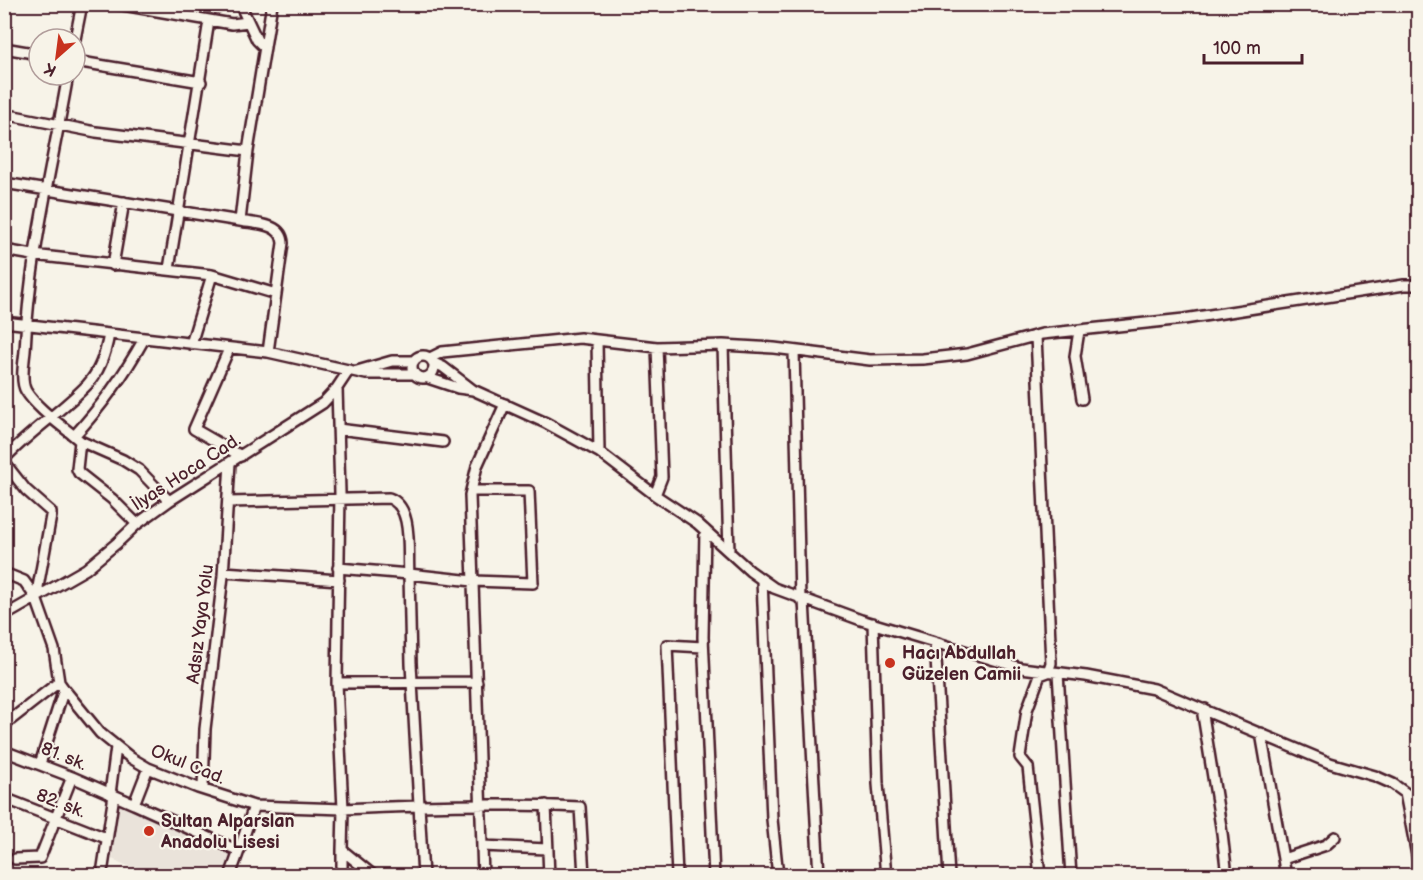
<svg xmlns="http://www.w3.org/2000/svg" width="1423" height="880" viewBox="0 0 1423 880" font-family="'Balsamiq Sans',sans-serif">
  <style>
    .built { fill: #eae3da }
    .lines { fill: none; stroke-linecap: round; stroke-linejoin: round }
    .minor-casing { stroke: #4a1f2b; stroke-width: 14 }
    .minor { stroke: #f7f3e8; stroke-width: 9 }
    .poi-dot { fill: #c8321e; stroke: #f7f3e8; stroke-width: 2 }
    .labels { text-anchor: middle; stroke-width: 4.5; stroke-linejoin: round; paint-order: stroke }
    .street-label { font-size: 18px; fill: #4a1f2b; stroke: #f7f3e8 }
    .poi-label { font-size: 18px; font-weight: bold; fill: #4a1f2b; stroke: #f7f3e8; text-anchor: start }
  </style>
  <rect width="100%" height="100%" fill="#f7f3e8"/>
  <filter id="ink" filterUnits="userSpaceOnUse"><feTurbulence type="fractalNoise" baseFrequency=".0167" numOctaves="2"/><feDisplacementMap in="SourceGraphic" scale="12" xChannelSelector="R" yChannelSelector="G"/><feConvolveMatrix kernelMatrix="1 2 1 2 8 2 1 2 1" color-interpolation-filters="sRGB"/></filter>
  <g filter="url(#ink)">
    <path class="built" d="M 122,804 L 232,853 L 233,855 L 224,876 L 148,875 L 112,859 L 117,810 Z"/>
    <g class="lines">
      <defs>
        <path id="minor" d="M 117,4 L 232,24 L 248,22
          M 240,4 L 257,40 L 265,48
          M 272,4 L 248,151 L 240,221 C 256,224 282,223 283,243 L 276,294
          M 75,39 L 82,4
          M 4,48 L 39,54
          M 75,61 L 201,82
          M 68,75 C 52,167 29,257 25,351 C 24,362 20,381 26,391 C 37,409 64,427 80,441 L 77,469 L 79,473 L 112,499 L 137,524
          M 4,114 L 96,132 L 248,151
          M 4,183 L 240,221
          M 4,250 L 33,255 L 212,275 L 276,294 L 268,352
          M 113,265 L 124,202
          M 169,269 L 209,21
          M 4,322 L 268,352 L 366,374 L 414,374
          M 1079,331 L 1075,356 L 1082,399
          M 1036,336 L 1051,663 L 1048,672 L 1040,675 L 1027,710 L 1020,757 L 1028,767 L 1040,876
          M 597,341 L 599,452
          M 191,344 L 212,275
          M 723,345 L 729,552
          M 229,349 L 194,429 L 241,456
          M 794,351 L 800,599
          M412 367a11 11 0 1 1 22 0a11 11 0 1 1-22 0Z
          M 430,358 L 442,352 L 580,338 L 657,347 L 723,345 L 774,348 L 870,360 L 923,359 L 967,354 L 1042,334 L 1184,319 L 1404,285 L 1418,285
          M 434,363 L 443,367 L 473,390 L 546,423 L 599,452 L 655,495 L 697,523 L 750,571 L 774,588 L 861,620 L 1021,668 L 1086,676 L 1154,689 L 1330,763 L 1375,776 L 1393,784 L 1418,802
          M 357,371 L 392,361 L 414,361
          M 428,378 L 458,388 L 473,390
          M 337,388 L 340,493 L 337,683 L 343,809 C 422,805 501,803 580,807 L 584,876
          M 338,429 L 443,442
          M 74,436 C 103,405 124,375 144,339
          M 80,441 L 123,460 L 139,470 L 169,501
          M 4,459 C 30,431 61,412 87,385 C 100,371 106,352 109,334
          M 4,462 L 26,490 L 51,512 L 51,516 L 36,598
          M 655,495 L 662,477 L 657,347
          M 228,502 L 389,498 C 414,507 407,551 409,574 L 473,581 L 533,583 L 529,491 L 471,491
          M 705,530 L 703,637 L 714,876
          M 338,568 L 409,574 L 411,664 L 423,876
          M 224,572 L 339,580
          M 4,573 L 24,581 L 36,598 L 54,649 L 59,682 L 64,689 L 100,733 L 131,758 L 148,768 L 198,788 L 254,806 L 343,809 L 342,850 L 374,876
          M 762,580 L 772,819 L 778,876
          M 804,600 L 819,876
          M 4,616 L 86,569 L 117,543 L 137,524 L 169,501 L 323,403 L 337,388 L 349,370
          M 873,623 L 878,784 L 886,876
          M 935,642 L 949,876
          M 1058,673 L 1071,876
          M 337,683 L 477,682
          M 1205,709 L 1203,715 L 1222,833 L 1227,876
          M 4,725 L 59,682
          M 1261,733 L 1286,876
          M 4,751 L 72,777 L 134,804
          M 40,764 L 64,689
          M 148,768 L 134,804 L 239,851 L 254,806
          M 203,789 L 205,729 L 223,576 L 230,463
          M 1405,793 L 1418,861
          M 110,794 L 116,747
          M 4,798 L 106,838
          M 546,805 L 549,876
          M 482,846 L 547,849
          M 342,850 L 342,876
          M 15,859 L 40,858 L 72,777
          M 1283,859 L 1326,845 L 1335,837
          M 103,867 L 114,795
          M 230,876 L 239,851
          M 483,876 L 470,495 L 477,466 L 505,404
          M 677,876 L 667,645 L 703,647"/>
      </defs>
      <use href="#minor" class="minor-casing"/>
      <use href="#minor" class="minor"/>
    </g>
  </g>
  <g class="poi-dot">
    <circle cx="890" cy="663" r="6"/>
    <circle cx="149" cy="831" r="6"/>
  </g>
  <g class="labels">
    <g class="street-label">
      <text transform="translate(186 472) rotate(-33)" y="6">İlyas Hoca Cad.</text>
      <text transform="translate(200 624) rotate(-83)" y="6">Adsız Yaya Yolu</text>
      <text transform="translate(64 756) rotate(22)" y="6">81. sk.</text>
      <text transform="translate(188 764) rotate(22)" y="6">Okul Cad.</text>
      <text transform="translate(61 803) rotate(21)" y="6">82. sk.</text>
    </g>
    <g class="poi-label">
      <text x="902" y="659">Hacı Abdullah<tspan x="902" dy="21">Güzelen Camii</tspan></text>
      <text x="161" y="827">Sultan Alparslan<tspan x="161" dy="21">Anadolu Lisesi</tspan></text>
    </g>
  </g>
  <rect width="1423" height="880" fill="none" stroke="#f7f3e8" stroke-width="24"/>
  <rect x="12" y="12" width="1399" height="856" fill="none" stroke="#4a1f2b" stroke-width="2" filter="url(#ink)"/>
  <g transform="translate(57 57) rotate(208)"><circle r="28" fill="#f7f3e8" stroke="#b29e9c" stroke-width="1.5"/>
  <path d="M0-4.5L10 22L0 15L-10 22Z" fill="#c8321e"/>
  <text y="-9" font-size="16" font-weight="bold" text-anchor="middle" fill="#4a1f2b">K</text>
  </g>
  <path d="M1204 54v9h98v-9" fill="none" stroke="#4a1f2b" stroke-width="3"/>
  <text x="1213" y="54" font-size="18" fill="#4a1f2b" stroke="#f7f3e8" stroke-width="4.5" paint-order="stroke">100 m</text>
</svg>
